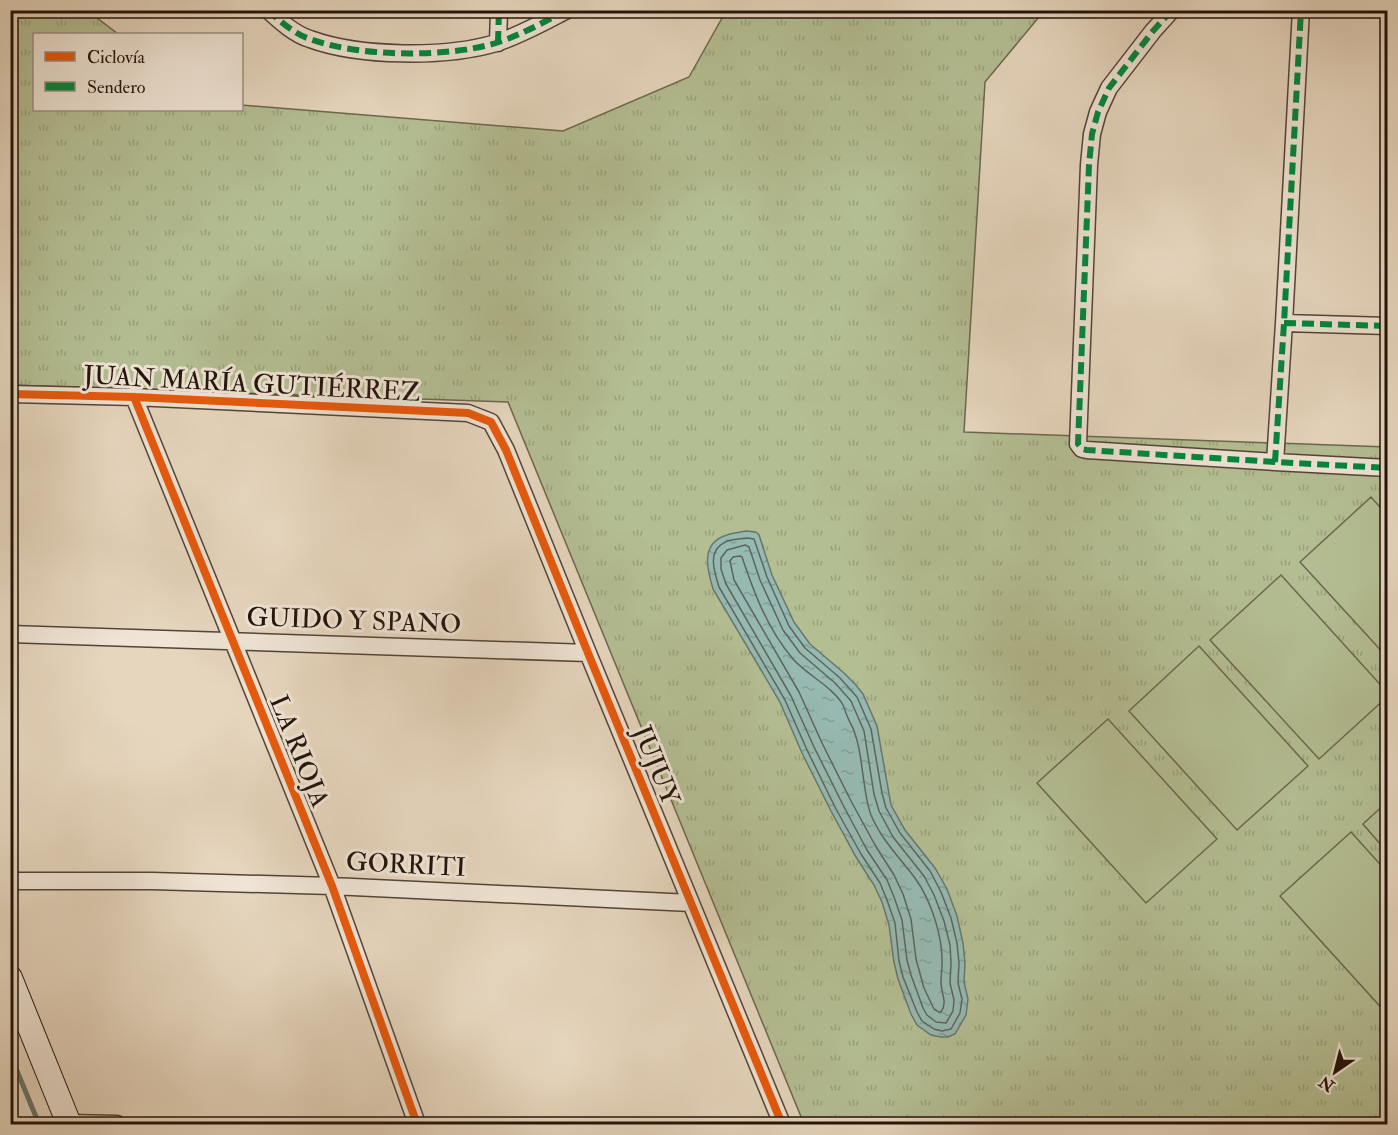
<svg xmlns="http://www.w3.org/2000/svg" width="1398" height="1135" viewBox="0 0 1398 1135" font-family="'IM FELL Double Pica',serif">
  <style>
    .grass { fill: url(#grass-tufts); stroke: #6b684e; stroke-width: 1.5 }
    .park { fill: #b4be93; stroke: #6b684e; stroke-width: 1.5 }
    .water { fill: url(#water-ripples); stroke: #68776e; stroke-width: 1.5 }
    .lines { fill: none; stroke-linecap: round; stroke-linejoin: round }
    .shore { stroke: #5c665e; stroke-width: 1.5 }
    .stream { stroke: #68776e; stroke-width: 5 }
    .street-casing { stroke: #534437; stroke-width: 19 }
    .secondary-casing { stroke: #22130a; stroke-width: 26 }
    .street { stroke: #efe4d5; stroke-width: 16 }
    .secondary { stroke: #efe4d5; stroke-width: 24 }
    .quiet { stroke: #00873e; stroke-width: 6; stroke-dasharray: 12 6; stroke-linecap: butt }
    .cycleway-casing { stroke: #efe4d5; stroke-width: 11 }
    .cycleway { stroke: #e8590c; stroke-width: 8 }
    .labels { text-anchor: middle; stroke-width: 6; stroke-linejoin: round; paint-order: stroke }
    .street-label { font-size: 26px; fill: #22130a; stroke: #efe4d5 }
  </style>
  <defs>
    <pattern id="grass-tufts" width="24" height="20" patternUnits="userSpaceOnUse" patternTransform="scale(1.5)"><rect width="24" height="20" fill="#b4be93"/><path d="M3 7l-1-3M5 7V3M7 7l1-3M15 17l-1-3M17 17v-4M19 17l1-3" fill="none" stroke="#9aa27d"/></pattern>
    <pattern id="water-ripples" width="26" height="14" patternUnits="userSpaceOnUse" patternTransform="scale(1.5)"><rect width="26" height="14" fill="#96b9b1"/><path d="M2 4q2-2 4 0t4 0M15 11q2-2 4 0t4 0" fill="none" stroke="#819e97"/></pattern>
  </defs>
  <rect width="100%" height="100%" fill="#e6d6be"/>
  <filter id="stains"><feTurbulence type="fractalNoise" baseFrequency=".00333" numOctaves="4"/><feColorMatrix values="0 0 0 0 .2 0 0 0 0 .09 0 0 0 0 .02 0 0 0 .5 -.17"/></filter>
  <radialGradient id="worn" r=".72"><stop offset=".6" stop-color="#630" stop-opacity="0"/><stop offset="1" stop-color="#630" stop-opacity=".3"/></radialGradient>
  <path class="grass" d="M 11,11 L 88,11 L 118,34 L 34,34 L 34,110 L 242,110 L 242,105 L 563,131 L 689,77 L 726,11 L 1044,11 L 985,82 L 964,432 L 1387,447 L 1387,1124 L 804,1124 L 508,402 L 11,385 Z"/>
  <path class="park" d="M 1371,497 L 1387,515 L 1387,657 L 1300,562 Z
    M 1281,575 L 1387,692 L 1387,697 L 1319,759 L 1210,640 Z
    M 1199,646 L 1308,766 L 1237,830 L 1129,711 Z
    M 1108,719 L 1217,839 L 1146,903 L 1037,783 Z
    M 1387,802 L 1387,852 L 1363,824 Z
    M 1351,832 L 1387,872 L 1387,1014 L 1280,896 Z"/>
  <path class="water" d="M 747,531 L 756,532 L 759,535 L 772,575 L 794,622 L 810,644 L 844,673 L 855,684 L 863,694 L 877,726 L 891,805 L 905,830 L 935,868 L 947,889 L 957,916 L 963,943 L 965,963 L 964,982 L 968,999 L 966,1015 L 955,1034 L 948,1037 L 941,1037 L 931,1035 L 917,1025 L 911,1014 L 898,979 L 894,962 L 889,925 L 882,902 L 874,885 L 856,857 L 831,811 L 802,753 L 780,702 L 713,589 C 707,569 700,543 727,535 C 733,533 741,532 747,531 Z"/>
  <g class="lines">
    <path class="shore" d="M 747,538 L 754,539 L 767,577 L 789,626 L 805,648 L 840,678 L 857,697 L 871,729 L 882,793 L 886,808 L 900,833 L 930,871 L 941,892 L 951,918 L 957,943 L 959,963 L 958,983 L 962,999 L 960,1013 L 951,1029 L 942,1031 L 934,1029 L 922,1021 L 917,1012 L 903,977 L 899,961 L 895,923 L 887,900 L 880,883 L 861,854 L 836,809 L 807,750 L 785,700 L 719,587 C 714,571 706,549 728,541 C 734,539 741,539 747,538 Z
      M 745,545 L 749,547 L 760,580 L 783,630 L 800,653 L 835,683 L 851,701 L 864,731 L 874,794 L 879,811 L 893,837 L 924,876 L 934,895 L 944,921 L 950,945 L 951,963 L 950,983 L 954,1000 L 953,1011 L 946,1023 L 936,1022 L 927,1015 L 923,1008 L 911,975 L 907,960 L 902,920 L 894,897 L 887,880 L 867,850 L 843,805 L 814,747 L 791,696 L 726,584 L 721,569 L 721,558 L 727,550 Z
      M 740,556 L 742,557 C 754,593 768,630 793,659 C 807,675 833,687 843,705 C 845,709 846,714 848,718 C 850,723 854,729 855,734 C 860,747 861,762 863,775 C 865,788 866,802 871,815 C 881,839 899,857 915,878 C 931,900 943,937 942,964 C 942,970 941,976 941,982 C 941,994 948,1002 941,1012 L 939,1012 L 934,1009 L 924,988 L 916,959 L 911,919 L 903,894 L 894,875 L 875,845 L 851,801 L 822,743 L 799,692 L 734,580 L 730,561 L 733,557 Z"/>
    <path class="stream" d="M 10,1054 L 39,1124"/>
    <defs>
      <path id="street" d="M 268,10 C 280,21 294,34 310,39 C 359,57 446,58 496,43 C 521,35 544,22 567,10
        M 1172,10 L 1153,31 L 1109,88 L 1098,112 L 1092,134 L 1089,165 L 1078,444 L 1082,449 L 1087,450 L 1275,462 L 1388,468
        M 498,43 L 499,10
        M 1284,323 L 1388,326
        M 10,394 L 134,397 L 468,413 L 491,422 L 506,450 L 588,653 L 782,1124
        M 134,397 L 332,886 L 417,1124
        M 1275,462 L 1284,323 L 1301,10
        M 10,634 L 588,653
        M 10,881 L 152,881 L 332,886 L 691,903
        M 68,1123 L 117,1124"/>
      <path id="secondary" d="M 10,978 L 69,1124"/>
    </defs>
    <use href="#street" class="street-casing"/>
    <use href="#secondary" class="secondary-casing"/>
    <use href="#street" class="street"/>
    <use href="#secondary" class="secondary"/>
    <path class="quiet" d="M 268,10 C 280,21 294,34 310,39 C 359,57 446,58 496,43 C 521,35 544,22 567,10
      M 1172,10 L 1153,31 L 1109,88 L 1098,112 L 1092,134 L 1089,165 L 1078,444 L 1082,449 L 1087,450 L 1275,462 L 1388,468
      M 498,43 L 499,10
      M 1284,323 L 1388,326
      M 1275,462 L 1284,323 L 1301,10"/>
    <defs>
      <path id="cycleway" d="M 10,394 L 134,397 L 468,413 L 491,422 L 506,450 L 588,653 L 782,1124
        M 134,397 L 332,886 L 417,1124"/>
    </defs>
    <use href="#cycleway" class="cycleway-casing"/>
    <use href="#cycleway" class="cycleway"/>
  </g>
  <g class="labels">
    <g class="street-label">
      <text transform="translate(252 383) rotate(3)" y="9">JUAN MARÍA GUTIÉRREZ</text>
      <text transform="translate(354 620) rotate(2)" y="9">GUIDO Y SPANO</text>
      <text transform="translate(300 751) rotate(68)" y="9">LA RIOJA</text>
      <text transform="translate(657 765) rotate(68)" y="9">JUJUY</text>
      <text transform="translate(406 864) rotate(3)" y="9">GORRITI</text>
    </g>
  </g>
  <rect width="1398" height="1135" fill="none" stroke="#e6d6be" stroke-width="36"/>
  <rect x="12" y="12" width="1374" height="1111" fill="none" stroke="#22130a" stroke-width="3"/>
  <rect x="18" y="18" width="1362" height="1099" fill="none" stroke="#22130a" stroke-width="1.5"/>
  <rect x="33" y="33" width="210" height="78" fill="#efe4d5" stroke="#9d9084" stroke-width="1.5"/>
  <rect x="45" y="52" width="30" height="9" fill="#e8590c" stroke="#9d9084" stroke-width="1.5"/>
  <text x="87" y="63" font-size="18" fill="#22130a">Ciclovía</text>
  <rect x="45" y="82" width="30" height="9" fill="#00873e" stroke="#9d9084" stroke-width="1.5"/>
  <text x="87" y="93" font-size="18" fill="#22130a">Sendero</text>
  <g transform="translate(1335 1072) rotate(215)" stroke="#efe4d5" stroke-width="4.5" paint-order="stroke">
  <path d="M0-4.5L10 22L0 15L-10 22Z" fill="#22130a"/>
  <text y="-9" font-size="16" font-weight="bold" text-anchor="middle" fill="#22130a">N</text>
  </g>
  <rect width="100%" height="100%" filter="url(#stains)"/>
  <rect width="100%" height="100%" fill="url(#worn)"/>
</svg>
